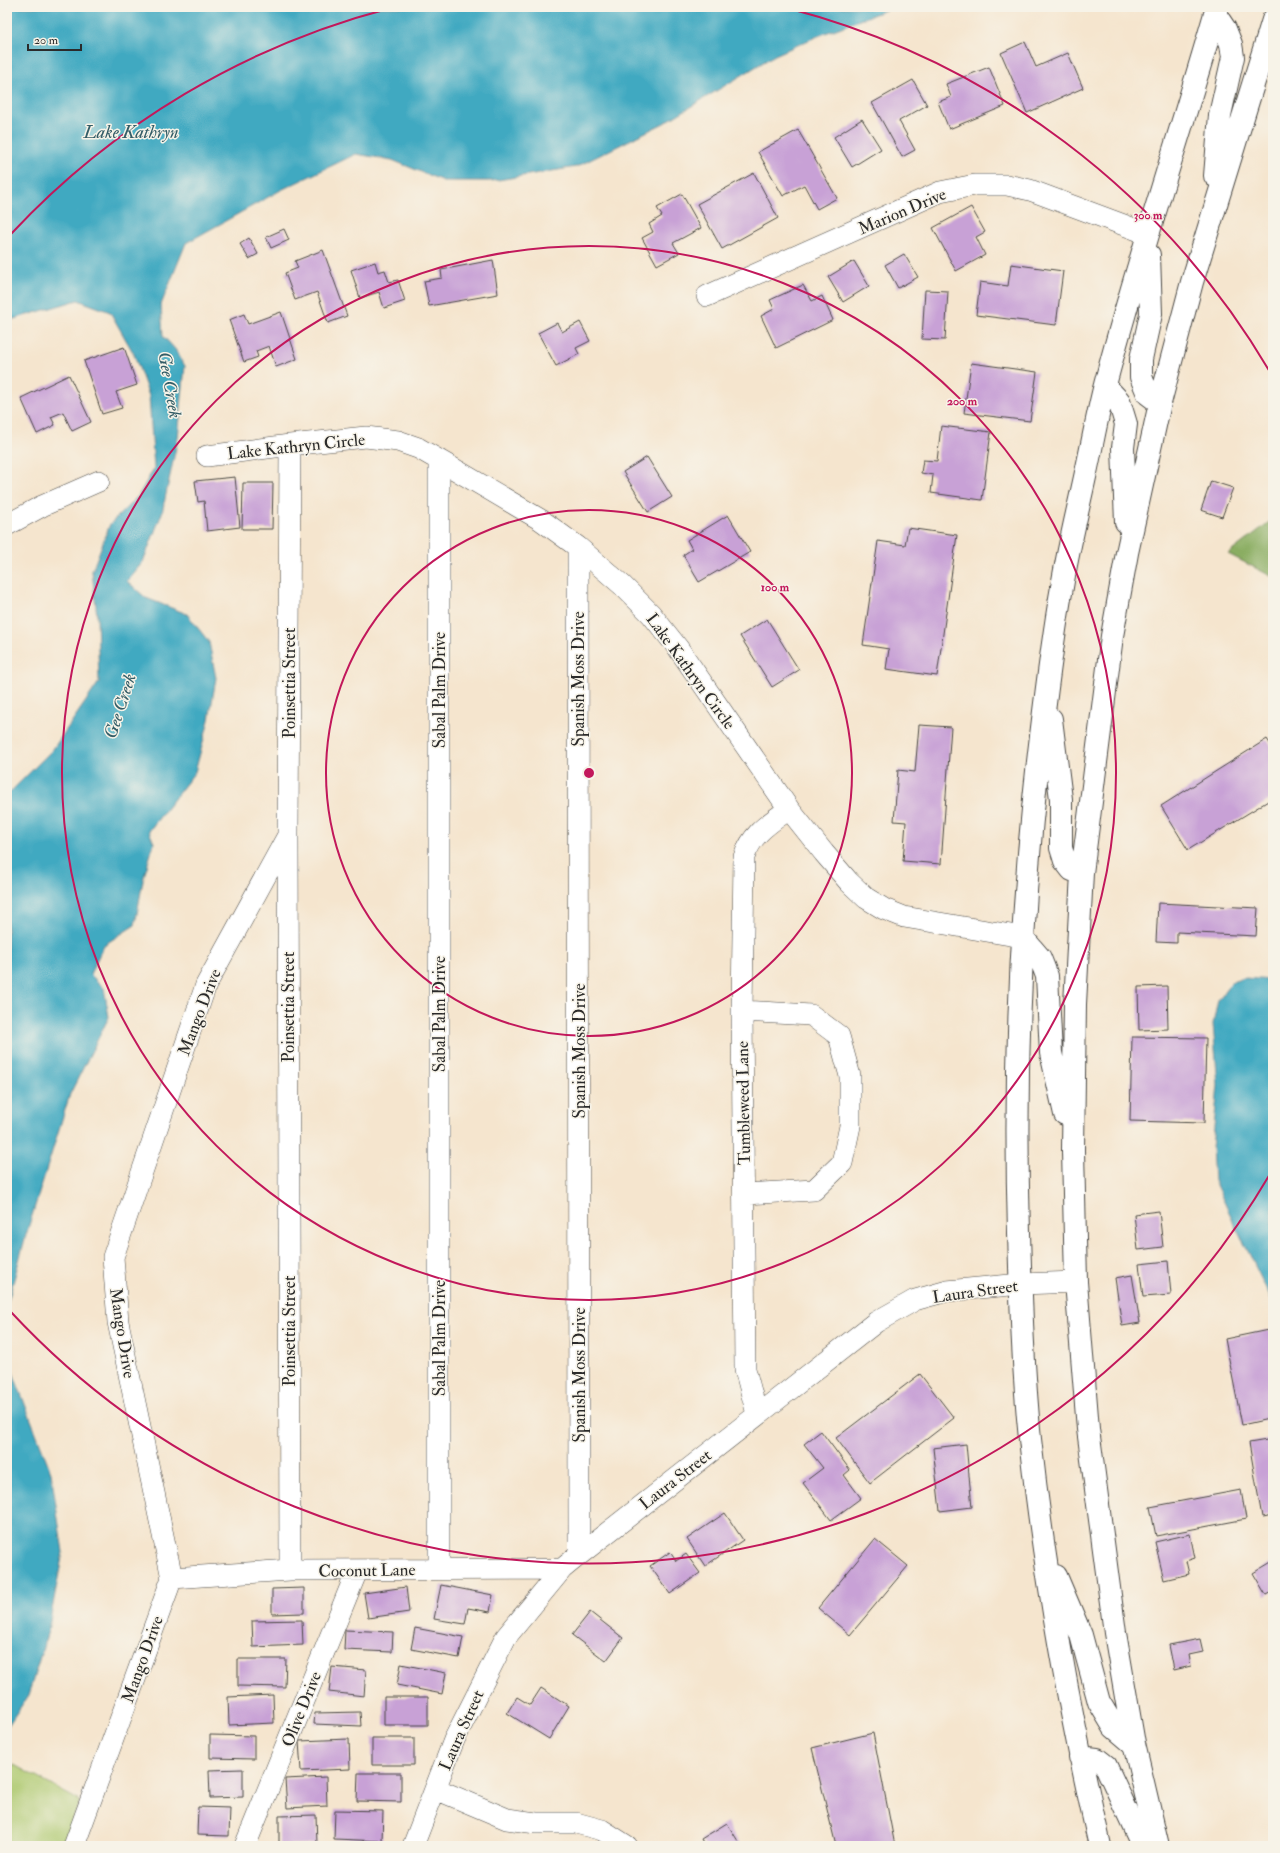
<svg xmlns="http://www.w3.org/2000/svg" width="1280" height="1853" viewBox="0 0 1280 1853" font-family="'IM FELL Double Pica',serif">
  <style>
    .green { fill: #aec970; stroke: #6c7a4e }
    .forest { fill: #8aad62; stroke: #5a6c46 }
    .water { fill: #41a9c1; stroke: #366a76 }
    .building { fill: #c8a1d6 }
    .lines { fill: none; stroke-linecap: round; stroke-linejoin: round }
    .street-casing { stroke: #494743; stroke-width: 22 }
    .primary-casing { stroke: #494743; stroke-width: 24 }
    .street { stroke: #fff; stroke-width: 21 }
    .primary { stroke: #fff; stroke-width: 22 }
    .ring { fill: none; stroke: #c2185b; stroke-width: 2 }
    .labels { text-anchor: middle; stroke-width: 3; stroke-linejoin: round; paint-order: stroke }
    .street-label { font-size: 17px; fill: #2b2b2b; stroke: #f7f3e8 }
    .water-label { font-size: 18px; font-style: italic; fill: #345d67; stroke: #f7f3e8 }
    .centre { fill: #c2185b; stroke: #f7f3e8; stroke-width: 2 }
    .ring-label { font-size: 12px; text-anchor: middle; font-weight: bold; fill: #c2185b; stroke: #f7f3e8; stroke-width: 3; stroke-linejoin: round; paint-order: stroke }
  </style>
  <rect width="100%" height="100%" fill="#f7f3e8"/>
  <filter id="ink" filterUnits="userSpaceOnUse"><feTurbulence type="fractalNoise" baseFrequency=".025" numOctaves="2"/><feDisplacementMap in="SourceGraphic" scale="8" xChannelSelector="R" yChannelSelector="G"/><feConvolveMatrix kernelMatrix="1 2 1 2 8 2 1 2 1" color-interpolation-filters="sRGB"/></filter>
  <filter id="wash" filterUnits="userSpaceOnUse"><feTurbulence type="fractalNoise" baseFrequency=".012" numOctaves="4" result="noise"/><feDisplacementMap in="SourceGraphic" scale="16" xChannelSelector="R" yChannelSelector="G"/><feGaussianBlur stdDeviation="0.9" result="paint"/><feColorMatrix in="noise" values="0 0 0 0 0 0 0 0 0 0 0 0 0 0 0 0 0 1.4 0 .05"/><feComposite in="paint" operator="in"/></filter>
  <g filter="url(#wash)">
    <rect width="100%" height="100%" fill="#f5e5ce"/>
    <path class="green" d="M 7,1761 L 80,1801 L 63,1846 L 7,1846 Z"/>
    <path class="forest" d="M 1273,519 L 1273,577 L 1228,554 Z"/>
    <path class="water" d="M 7,7 L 893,7 L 818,36 L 775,55 L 664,123 L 576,167 L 492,181 L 443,181 L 392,160 L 356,154 L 281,190 L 186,243 L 161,305 L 163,336 L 175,349 L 185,366 L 178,438 L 162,513 L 143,562 L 127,581 L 146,598 L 187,614 L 209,642 L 216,678 L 209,720 L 195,772 L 149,831 L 154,843 L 143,880 L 135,925 L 104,945 L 90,974 L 104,988 L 109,1017 L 70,1094 L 26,1235 L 7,1305 L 7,795 L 53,749 L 99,682 L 97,616 L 92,571 L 110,524 L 139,495 L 154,468 L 149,396 L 134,354 L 110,312 L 78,300 L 7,321 Z
      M 1244,978 L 1273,980 L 1273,1303 L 1214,1181 L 1212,1148 L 1218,1085 L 1213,1024 L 1218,1000 L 1232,982 Z
      M 7,1334 L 10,1365 L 51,1472 L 63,1552 L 48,1631 L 28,1696 L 7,1727 Z"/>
    <g id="blocks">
      <path class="building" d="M 1025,42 L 1036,67 L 1068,53 L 1083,88 L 1027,113 L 1001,53 Z
        M 989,67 L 1005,106 L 949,129 L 938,102 L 951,97 L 946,84 Z
        M 913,80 L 927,105 L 899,121 L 915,150 L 902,157 L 872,103 Z
        M 862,119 L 881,149 L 852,167 L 834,137 Z
        M 798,130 L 837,198 L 817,209 L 804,185 L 783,196 L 758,152 Z
        M 754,173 L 778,218 L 722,249 L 697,204 Z
        M 682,194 L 701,228 L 673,243 L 679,253 L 657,265 L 642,238 L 653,232 L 649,224 L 662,216 L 657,208 Z
        M 971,207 L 985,232 L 976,237 L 985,255 L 956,271 L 933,228 Z
        M 284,229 L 289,240 L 271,248 L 266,237 Z
        M 249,238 L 258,254 L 249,259 L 240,244 Z
        M 323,250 L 347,316 L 328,323 L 317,292 L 295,300 L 285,273 L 298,268 L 295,261 Z
        M 904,254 L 918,277 L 898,288 L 885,265 Z
        M 493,260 L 498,294 L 429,306 L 424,281 L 442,278 L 441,270 Z
        M 854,261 L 869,286 L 843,302 L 828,277 Z
        M 375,262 L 378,272 L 385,270 L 389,282 L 398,280 L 405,301 L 384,308 L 379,292 L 360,298 L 351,270 Z
        M 1011,264 L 1063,271 L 1056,325 L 976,315 L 980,282 L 1008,286 Z
        M 803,285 L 812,301 L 822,296 L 833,320 L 776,348 L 761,316 L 774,309 L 770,300 Z
        M 925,290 L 948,291 L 945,340 L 922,339 Z
        M 281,312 L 297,359 L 276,367 L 269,346 L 256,351 L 258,357 L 244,362 L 229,320 L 244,314 L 248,324 Z
        M 580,322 L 590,341 L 576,348 L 579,354 L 556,366 L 538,333 L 557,323 L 562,332 Z
        M 124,347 L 137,385 L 116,392 L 122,408 L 102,414 L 84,361 Z
        M 971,363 L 1037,372 L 1030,421 L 964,413 Z
        M 69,375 L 91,422 L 72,431 L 63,412 L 51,417 L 55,425 L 37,434 L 21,398 Z
        M 941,426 L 991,432 L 982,500 L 931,493 L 933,475 L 921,473 L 923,460 L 937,461 Z
        M 647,457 L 672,497 L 648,512 L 623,472 Z
        M 235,477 L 240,527 L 207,531 L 204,501 L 198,502 L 195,481 Z
        M 1211,481 L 1233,488 L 1222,517 L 1201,510 Z
        M 243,483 L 273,483 L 272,529 L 242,529 Z
        M 728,515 L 750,552 L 699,582 L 683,555 L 692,549 L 687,540 Z
        M 908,528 L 957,535 L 937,676 L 886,669 L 889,649 L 863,645 L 878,541 L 905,545 Z
        M 767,619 L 799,670 L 772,687 L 740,636 Z
        M 919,725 L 951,727 L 941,864 L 903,861 L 906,822 L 894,821 L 898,770 L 915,772 Z
        M 1267,739 L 1273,748 L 1273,798 L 1188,850 L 1161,806 Z
        M 1158,903 L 1258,908 L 1256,936 L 1177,932 L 1177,943 L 1156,942 Z
        M 1167,986 L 1168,1029 L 1139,1030 L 1138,987 Z
        M 1132,1037 L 1206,1038 L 1204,1123 L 1130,1121 Z
        M 1159,1211 L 1163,1247 L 1138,1250 L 1134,1214 Z
        M 1168,1261 L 1171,1295 L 1143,1297 L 1139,1264 Z
        M 1132,1275 L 1140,1323 L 1122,1326 L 1115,1278 Z
        M 1273,1329 L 1273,1418 L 1242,1425 L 1225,1339 Z
        M 920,1374 L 954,1418 L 870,1483 L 836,1438 Z
        M 821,1431 L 850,1470 L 844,1475 L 861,1498 L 831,1520 L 803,1483 L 823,1468 L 804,1444 Z
        M 1273,1439 L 1273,1515 L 1262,1517 L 1249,1443 Z
        M 966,1444 L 972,1507 L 940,1511 L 933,1448 Z
        M 1241,1490 L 1246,1519 L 1156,1536 L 1150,1507 Z
        M 725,1513 L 743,1540 L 705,1566 L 687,1539 Z
        M 1190,1534 L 1195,1558 L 1186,1561 L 1189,1574 L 1164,1580 L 1155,1542 Z
        M 875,1539 L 908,1566 L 850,1635 L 818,1608 Z
        M 670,1552 L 676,1561 L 686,1554 L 700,1573 L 670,1594 L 650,1566 Z
        M 1273,1561 L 1273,1591 L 1266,1595 L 1253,1573 Z
        M 441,1585 L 493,1595 L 490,1612 L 468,1608 L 465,1624 L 434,1619 Z
        M 406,1587 L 409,1612 L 368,1618 L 364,1593 Z
        M 304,1588 L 304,1613 L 272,1614 L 272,1589 Z
        M 590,1612 L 623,1638 L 606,1661 L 572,1635 Z
        M 302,1620 L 303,1645 L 253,1647 L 252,1621 Z
        M 415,1628 L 463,1637 L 459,1658 L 411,1649 Z
        M 345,1630 L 393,1632 L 392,1652 L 344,1650 Z
        M 1200,1639 L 1203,1652 L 1189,1655 L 1191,1666 L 1174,1670 L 1169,1645 Z
        M 238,1659 L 286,1659 L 285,1687 L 238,1686 Z
        M 401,1664 L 446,1673 L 442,1694 L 397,1685 Z
        M 332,1667 L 366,1670 L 364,1696 L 329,1692 Z
        M 541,1688 L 569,1706 L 549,1739 L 507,1713 L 517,1697 L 530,1705 Z
        M 273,1695 L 274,1723 L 229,1725 L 228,1697 Z
        M 384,1697 L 428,1697 L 428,1725 L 384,1725 Z
        M 360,1712 L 361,1726 L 314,1724 L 315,1713 Z
        M 873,1733 L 895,1846 L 836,1846 L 812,1748 Z
        M 210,1735 L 254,1736 L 254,1759 L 210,1758 Z
        M 372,1738 L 414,1738 L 414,1765 L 372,1765 Z
        M 349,1739 L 350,1769 L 301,1771 L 299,1741 Z
        M 243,1769 L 243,1797 L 210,1798 L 209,1770 Z
        M 358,1773 L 401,1773 L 401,1802 L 357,1801 Z
        M 326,1777 L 327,1806 L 287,1808 L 285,1779 Z
        M 198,1807 L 230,1808 L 229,1836 L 197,1835 Z
        M 335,1810 L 383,1811 L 382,1841 L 334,1839 Z
        M 316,1815 L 317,1844 L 279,1845 L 279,1816 Z
        M 727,1823 L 741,1846 L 705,1846 L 701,1839 Z"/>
    </g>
  </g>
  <g filter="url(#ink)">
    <use href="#blocks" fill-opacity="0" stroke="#494743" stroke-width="1"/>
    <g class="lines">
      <defs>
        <path id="street" d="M 707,296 L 940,192 L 975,185 L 1007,185 L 1030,190 L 1148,234
          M 290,445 L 288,835 L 290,1570
          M 207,456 L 290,445 L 366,437 L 398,441 L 418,448 L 451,467 L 541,520 L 578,547 L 622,585 L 651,614 L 678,648 L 789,809 L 824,853 L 849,882 L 866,898 L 884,909 L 904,917 L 1022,937
          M 439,460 L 439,1569
          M 7,525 L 42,506 L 99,481
          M 578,547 L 579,1555
          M 742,1011 L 811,1015 L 839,1036 L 850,1076 L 850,1126 L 842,1163 L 814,1190 L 745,1194
          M 757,1414 L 745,1369 L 742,1011 L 744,857 C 753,832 769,824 789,809
          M 172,1578 L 290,1570 L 562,1569
          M 436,1789 L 507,1819 L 536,1823 L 576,1823 L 602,1830 L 627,1846
          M 74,1846 L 172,1578 L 118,1322 L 113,1257 L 206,985 L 287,837
          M 245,1846 L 357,1571
          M 413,1846 L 454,1740 L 506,1637 L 562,1569 L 579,1555 L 876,1322 L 915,1300 L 947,1291 L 1021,1284 L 1076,1282"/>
        <path id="primary" d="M 1215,14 L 1225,29 L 1231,44 L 1233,57 L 1220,115 L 1215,176
          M 1149,255 L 1151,314 L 1141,359 L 1141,377 L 1148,394 L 1160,403
          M 1105,386 L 1119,401 L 1126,424 L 1123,448 L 1126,522
          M 1051,719 L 1061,799 L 1061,848 L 1065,861 L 1072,870 L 1082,873
          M 1022,937 L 1040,958 L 1047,976 L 1051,1053 L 1065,1114
          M 1056,1576 L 1081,1635 L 1099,1702 L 1114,1727 L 1134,1744
          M 1080,1757 L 1097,1759 L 1106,1766 L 1143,1846
          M 1100,1846 C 1069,1710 1045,1577 1030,1439 C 1023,1371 1021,1301 1019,1233 C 1014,1066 1021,901 1041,736 C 1047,686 1053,636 1062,587 C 1068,550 1077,514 1085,477 C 1092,446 1097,416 1105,385 C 1138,258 1181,133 1217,7
          M 1158,1846 L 1134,1744 L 1115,1633 L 1088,1429 L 1076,1282 L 1073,1150 L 1075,1004 L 1082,873 L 1112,636 L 1127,553 L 1160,403 L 1192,282 L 1273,20"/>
      </defs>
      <use href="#street" class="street-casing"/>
      <use href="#primary" class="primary-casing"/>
      <use href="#street" class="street"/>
      <use href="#primary" class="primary"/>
    </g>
  </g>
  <g class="ring">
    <circle cx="589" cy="773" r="263"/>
    <circle cx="589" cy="773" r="527"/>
    <path d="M1270 1174A790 790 0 0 1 11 1312M11 234A790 790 0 0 1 391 8M787 8A790 790 0 0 1 1270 372"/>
  </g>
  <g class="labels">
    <g class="street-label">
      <text transform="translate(902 211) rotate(-23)" y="6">Marion Drive</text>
      <text transform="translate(296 446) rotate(-6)" y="6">Lake Kathryn Circle</text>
      <text transform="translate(691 671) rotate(54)" y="6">Lake Kathryn Circle</text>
      <text transform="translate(578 679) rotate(-90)" y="6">Spanish Moss Drive</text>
      <text transform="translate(289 683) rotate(-90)" y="6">Poinsettia Street</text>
      <text transform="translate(439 690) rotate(-90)" y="6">Sabal Palm Drive</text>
      <text transform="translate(288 1007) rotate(-90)" y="6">Poinsettia Street</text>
      <text transform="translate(199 1012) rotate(-69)" y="6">Mango Drive</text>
      <text transform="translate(439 1014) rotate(-90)" y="6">Sabal Palm Drive</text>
      <text transform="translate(579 1051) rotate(-90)" y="6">Spanish Moss Drive</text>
      <text transform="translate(743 1103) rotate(-91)" y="6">Tumbleweed Lane</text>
      <text transform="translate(975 1291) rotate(-8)" y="6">Laura Street</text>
      <text transform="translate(289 1331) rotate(-90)" y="6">Poinsettia Street</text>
      <text transform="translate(123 1333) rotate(81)" y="6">Mango Drive</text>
      <text transform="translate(439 1338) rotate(-90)" y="6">Sabal Palm Drive</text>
      <text transform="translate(579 1375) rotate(-90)" y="6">Spanish Moss Drive</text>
      <text transform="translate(675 1479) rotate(-38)" y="6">Laura Street</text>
      <text transform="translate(367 1570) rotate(-1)" y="6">Coconut Lane</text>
      <text transform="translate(142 1659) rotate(-70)" y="6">Mango Drive</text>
      <text transform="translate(301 1709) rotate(-68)" y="6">Olive Drive</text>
      <text transform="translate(461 1730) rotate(-66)" y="6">Laura Street</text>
    </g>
    <g class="water-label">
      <text x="131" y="138">Lake Kathryn</text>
      <text transform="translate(170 385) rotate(80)" y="6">Gee Creek</text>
      <text transform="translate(120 706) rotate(-72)" y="6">Gee Creek</text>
    </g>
  </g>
  <circle cx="589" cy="773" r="6" class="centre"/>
  <g class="ring-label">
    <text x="1148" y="219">300 m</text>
    <text x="962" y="405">200 m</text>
    <text x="775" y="591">100 m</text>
  </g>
  <rect width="1280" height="1853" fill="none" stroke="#f7f3e8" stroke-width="24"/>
  <path d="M28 44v6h53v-6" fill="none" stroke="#2b2b2b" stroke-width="2"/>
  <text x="34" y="44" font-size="12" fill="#2b2b2b" stroke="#f7f3e8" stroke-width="3" paint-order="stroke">20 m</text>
</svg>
